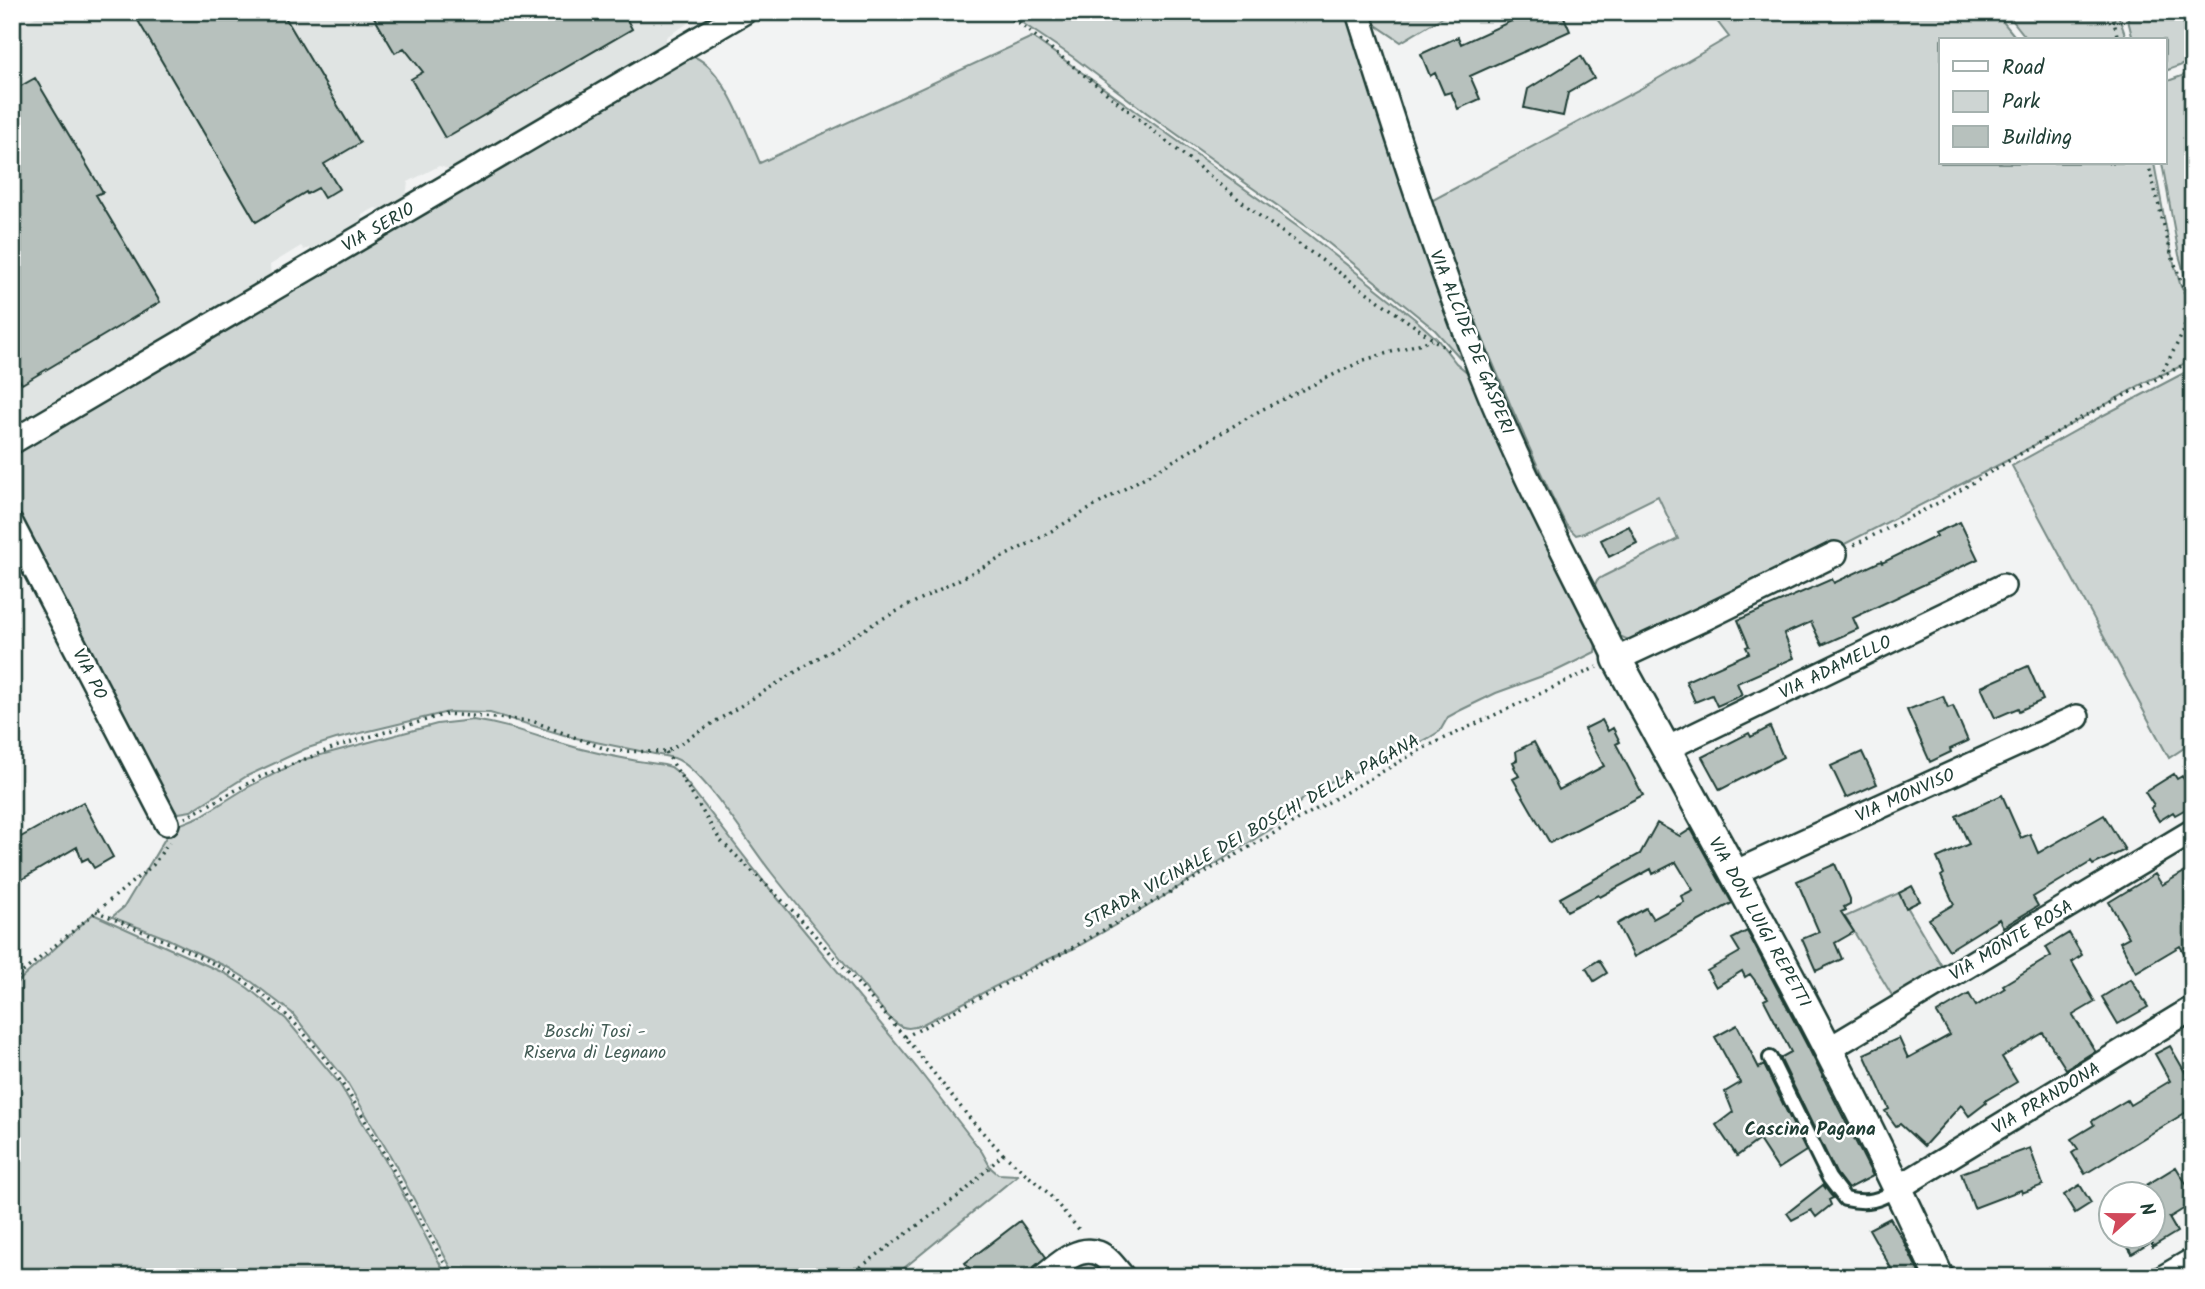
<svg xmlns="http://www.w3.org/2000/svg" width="2205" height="1289" viewBox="0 0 2205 1289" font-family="Kalam,sans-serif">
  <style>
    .built { fill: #e0e4e3 }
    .green { fill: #ced5d3; stroke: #768984; stroke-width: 2 }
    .building { fill: #b7c1bd; stroke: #1f3d34; stroke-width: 2 }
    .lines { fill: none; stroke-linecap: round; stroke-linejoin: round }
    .service-casing { stroke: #1f3d34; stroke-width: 18 }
    .minor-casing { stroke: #1f3d34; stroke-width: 28 }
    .tertiary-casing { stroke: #1f3d34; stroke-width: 33 }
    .path { stroke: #1f3d34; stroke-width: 3.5; stroke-dasharray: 2 5; stroke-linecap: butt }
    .service { stroke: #fff; stroke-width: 12 }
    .minor { stroke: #fff; stroke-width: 23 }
    .tertiary { stroke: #fff; stroke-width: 28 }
    .labels { text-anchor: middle; stroke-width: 5; stroke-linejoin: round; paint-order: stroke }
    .street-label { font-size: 18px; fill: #1f3d34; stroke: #fff }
    .park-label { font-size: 18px; fill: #425b54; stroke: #fff }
    .neighbourhood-label { font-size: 19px; font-weight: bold; fill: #1f3d34; stroke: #fff }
  </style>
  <rect width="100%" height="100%" fill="#f2f3f3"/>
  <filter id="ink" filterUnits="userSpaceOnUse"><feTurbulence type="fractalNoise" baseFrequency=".0143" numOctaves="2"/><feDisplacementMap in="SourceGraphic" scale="14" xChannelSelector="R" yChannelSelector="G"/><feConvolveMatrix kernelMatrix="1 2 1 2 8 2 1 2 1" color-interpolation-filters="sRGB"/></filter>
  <g filter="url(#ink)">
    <path class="built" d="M 43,12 L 706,12 L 666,37 L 666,45 L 452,170 L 439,166 L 408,182 L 406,197 L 383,210 L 375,208 L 362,215 L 361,224 L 311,252 L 309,248 L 304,250 L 301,246 L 270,265 L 271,276 L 12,430 L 12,32 Z"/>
    <path class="green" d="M 1006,12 L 1345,12 L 1425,252 L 1466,361 L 1462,360 L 1435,330 L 1316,233 L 1147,113 L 1073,57 Z
      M 1369,12 L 1451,12 L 1401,42 L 1373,23 Z
      M 1710,12 L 1995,12 L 2018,40 L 1941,40 L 1941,163 L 2154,163 L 2170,249 L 2181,287 L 2193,297 L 2193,357 L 2177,368 L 2149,380 L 2008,460 L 1835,549 L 1631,641 L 1615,634 L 1594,587 L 1597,580 L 1604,576 L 1678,539 L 1658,496 L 1584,533 L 1576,535 L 1566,525 C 1514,420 1470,312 1431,201 L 1640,89 L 1729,37 Z
      M 2006,12 L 2117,12 L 2127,40 L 2028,40 Z
      M 2126,12 L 2193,12 L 2193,61 L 2165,71 L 2165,40 L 2133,40 Z
      M 1032,37 L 1308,234 L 1415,319 L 1437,339 L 1456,363 L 1473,377 L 1592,633 L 1596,643 L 1595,652 L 1556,671 L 1496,693 L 1459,711 L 1448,717 L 1440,731 L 1429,738 L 1405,751 L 1323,785 L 1303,799 L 1279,824 L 1145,908 L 1075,948 L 1042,962 L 921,1025 C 905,1032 898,1026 887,1015 C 848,967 809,920 771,872 C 750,846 702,767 674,758 L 571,737 L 490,713 L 448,712 L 336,739 L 305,749 L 247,776 L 191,811 L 179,813 L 167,808 L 12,510 L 12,447 L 658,70 L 695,57 C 726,71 746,132 760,163 Z
      M 2193,72 L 2193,293 L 2189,290 L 2179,255 L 2162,163 L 2165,163 L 2165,82 Z
      M 2184,373 L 2189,376 L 2193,384 L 2193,742 L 2169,758 L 2012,466 L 2102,416 Z
      M 473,720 C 502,724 525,732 553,741 C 589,752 627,760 664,765 L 671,767 L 680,774 L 765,883 L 917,1068 L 982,1152 L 991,1168 L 998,1174 L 1018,1175 L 893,1277 L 456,1277 L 391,1157 L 345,1079 L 292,1013 L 252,982 L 229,968 L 166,938 L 112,917 L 124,907 L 169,832 L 176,826 L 201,816 L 248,787 L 302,760 L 437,724 Z
      M 1899,893 L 1943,968 L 1893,997 L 1845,917 Z
      M 93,914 L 226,974 L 248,988 L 286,1019 L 339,1083 L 385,1160 L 447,1277 L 12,1277 L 12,987 Z"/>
    <path class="building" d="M 133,12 L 282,12 L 360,143 L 324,164 L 339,189 L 324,198 L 318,188 L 307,194 L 306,192 L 256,222 Z
      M 371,12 L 623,12 L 632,29 L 445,138 L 411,79 L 423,72 L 404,48 L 395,53 Z
      M 1531,12 L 1562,12 L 1570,31 L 1470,76 L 1480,99 L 1458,109 L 1451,92 L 1444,94 L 1435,73 L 1430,76 L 1421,54 L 1458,37 L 1461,44 Z
      M 1581,56 L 1594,78 L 1568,93 L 1563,116 L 1524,108 L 1528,89 Z
      M 35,78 L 103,192 L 96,195 L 160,302 L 22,384 L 12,368 L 12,91 Z
      M 1960,522 L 1978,559 L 1853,618 L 1858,629 L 1822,645 L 1811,622 L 1784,634 L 1794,658 L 1737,683 L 1742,695 L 1717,706 L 1712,695 L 1695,702 L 1686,681 L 1749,653 L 1746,647 L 1749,646 L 1738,620 L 1832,579 L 1834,583 L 1881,561 L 1882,563 L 1937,536 L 1935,533 Z
      M 1629,526 L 1637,543 L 1609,557 L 1601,540 Z
      M 2028,666 L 2043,700 L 2019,711 L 2018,708 L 1995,718 L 1981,687 Z
      M 1943,696 L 1948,708 L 1953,706 L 1968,741 L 1950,749 L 1951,752 L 1930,762 L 1907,710 Z
      M 1602,720 L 1608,731 L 1613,728 L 1620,742 L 1616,744 L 1643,795 L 1550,843 L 1513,779 L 1519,776 L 1514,767 L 1515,766 L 1513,762 L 1517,760 L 1516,751 L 1534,742 L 1559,790 L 1604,766 L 1584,729 Z
      M 1770,727 L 1783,757 L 1720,790 L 1702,757 L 1749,733 L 1751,737 Z
      M 1862,752 L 1877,784 L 1846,798 L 1831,766 Z
      M 2174,774 L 2177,779 L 2182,776 L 2193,793 L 2193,805 L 2175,815 L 2173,812 L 2159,821 L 2151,808 L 2154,806 L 2145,792 Z
      M 2002,795 L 2021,838 L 2030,834 L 2038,853 L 2104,815 L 2125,850 L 2093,865 L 2091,862 L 2033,897 L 2038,906 L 2003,927 L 1999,919 L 1949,950 L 1929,919 L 1954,904 L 1941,876 L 1944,874 L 1937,858 L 1969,844 L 1956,816 Z
      M 83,802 L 113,857 L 94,868 L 88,858 L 82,861 L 77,847 L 12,885 L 12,842 Z
      M 1657,823 L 1680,836 L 1691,829 L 1732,903 L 1634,957 L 1617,924 L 1646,908 L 1653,919 L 1684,902 L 1681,896 L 1693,890 L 1676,862 L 1653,874 L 1651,869 L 1600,897 L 1598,895 L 1567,911 L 1560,898 L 1640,854 Z
      M 1835,864 L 1850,899 L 1850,904 L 1844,907 L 1846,910 L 1841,912 L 1854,932 L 1835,943 L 1842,959 L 1816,971 L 1802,939 L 1819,932 L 1797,881 Z
      M 2193,867 L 2193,968 L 2180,946 L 2136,972 L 2120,942 L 2129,937 L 2109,902 L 2155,874 L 2162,885 Z
      M 1912,886 L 1920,901 L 1906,908 L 1899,893 Z
      M 1747,931 L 1809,1049 L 1873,1176 L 1848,1189 L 1836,1173 L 1780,1058 L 1791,1052 L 1764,1000 L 1768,998 L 1750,974 L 1745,977 L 1742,971 L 1716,987 L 1707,971 L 1740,952 L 1732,939 Z
      M 2069,933 L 2082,955 L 2072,962 L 2095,1002 L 2073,1015 L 2095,1051 L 2066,1069 L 2043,1033 L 2002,1057 L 2017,1082 L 1985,1101 L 1986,1103 L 1969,1116 L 1961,1105 L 1924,1146 L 1900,1124 L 1896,1126 L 1885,1111 L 1889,1109 L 1864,1054 L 1899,1038 L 1908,1058 L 1950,1035 L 1937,1013 L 1969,994 L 1976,1006 L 2005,988 L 2003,985 L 2051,956 L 2046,947 Z
      M 1599,960 L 1607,973 L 1594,981 L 1586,968 Z
      M 2131,979 L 2148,1007 L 2118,1024 L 2102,997 Z
      M 1737,1025 L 1759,1068 L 1764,1065 L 1806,1151 L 1778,1169 L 1759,1140 L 1737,1156 L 1716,1125 L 1733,1112 L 1725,1092 L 1740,1083 L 1715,1037 Z
      M 2170,1046 L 2193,1086 L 2193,1108 L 2085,1174 L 2072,1153 L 2078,1149 L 2071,1139 L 2094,1125 L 2092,1121 L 2127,1100 L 2130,1105 L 2170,1081 L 2155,1054 Z
      M 2030,1148 L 2043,1185 L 2022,1193 L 2021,1190 L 1974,1208 L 1961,1173 Z
      M 2176,1167 L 2193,1195 L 2193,1203 L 2169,1218 L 2177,1232 L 2152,1247 L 2152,1242 L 2132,1254 L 2121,1236 L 2152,1236 L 2152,1194 L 2132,1194 Z
      M 1823,1185 L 1833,1198 L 1829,1200 L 1831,1205 L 1816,1217 L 1811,1210 L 1792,1220 L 1787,1213 Z
      M 2080,1185 L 2091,1203 L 2075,1213 L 2064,1195 Z
      M 1890,1218 L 1903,1240 L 1921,1277 L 1896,1277 L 1869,1229 Z
      M 1020,1221 L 1046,1257 L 1034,1267 L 1027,1277 L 976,1277 L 965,1263 Z"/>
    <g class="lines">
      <defs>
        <path id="service" d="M 1770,1058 L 1829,1178 L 1845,1199 C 1867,1204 1880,1201 1898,1188"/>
        <path id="minor" d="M 1358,12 C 1396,133 1434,252 1480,370 C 1519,469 1570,563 1617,659 L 1705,618 L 1835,554
          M 12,442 L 744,12
          M 12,525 L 167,823
          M 1666,749 L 2003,586
          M 1734,873 L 2077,717
          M 1829,1049 L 2193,831
          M 1898,1188 L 2193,1008
          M 1043,1277 C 1058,1265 1078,1245 1098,1253 C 1108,1257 1116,1269 1123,1277
          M 2164,1277 L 2193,1260"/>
        <path id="tertiary" d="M 1617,659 C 1728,863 1843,1064 1939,1277"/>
      </defs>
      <use href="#service" class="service-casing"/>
      <use href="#minor" class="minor-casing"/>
      <use href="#tertiary" class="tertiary-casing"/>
      <path class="path" d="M 1000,12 L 1019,23 L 1261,217 L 1451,352
        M 2112,12 L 2118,40
        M 2148,163 L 2171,253 L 2189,304 L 2183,333 L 2160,376
        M 1854,545 L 1942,501 L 2077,420 L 2193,360
        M 666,752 L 720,840 L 796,914 L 905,1037 L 972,1121 L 1003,1154 L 965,1191 L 847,1277
        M 185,818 L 258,778 L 335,747 L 446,714 L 532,721 L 611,751 L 666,752 L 878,621 L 1034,541 L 1261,410 L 1364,360 L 1432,340
        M 96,911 C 146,934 211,957 254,988 C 316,1032 354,1100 390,1164 C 411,1202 431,1239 452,1277
        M 12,981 L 153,865 L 169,842
        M 905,1037 L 1065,952 L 1422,749 L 1597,667
        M 1003,1154 L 1047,1192 L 1081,1232"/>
      <use href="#service" class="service"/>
      <use href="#minor" class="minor"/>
      <use href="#tertiary" class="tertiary"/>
    </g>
  </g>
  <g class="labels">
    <g class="street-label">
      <text transform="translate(378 227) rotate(-30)" y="6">VIA SERIO</text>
      <text transform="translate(1472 342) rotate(68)" y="6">VIA ALCIDE DE GASPERI</text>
      <text transform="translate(1835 667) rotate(-26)" y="6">VIA ADAMELLO</text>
      <text transform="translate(90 674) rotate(63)" y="6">VIA PO</text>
      <text transform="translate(1905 795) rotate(-24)" y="6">VIA MONVISO</text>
      <text transform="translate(1251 831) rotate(-29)" y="6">STRADA VICINALE DEI BOSCHI DELLA PAGANA</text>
      <text transform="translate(1760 922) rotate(61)" y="6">VIA DON LUIGI REPETTI</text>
      <text transform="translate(2011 940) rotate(-31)" y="6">VIA MONTE ROSA</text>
      <text transform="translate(2046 1098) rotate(-31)" y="6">VIA PRANDONA</text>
    </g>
    <g class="park-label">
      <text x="595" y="1037">Boschi Tosi -<tspan x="595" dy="21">Riserva di Legnano</tspan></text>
    </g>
    <g class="neighbourhood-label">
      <text x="1810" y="1135">Cascina Pagana</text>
    </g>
  </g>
  <rect width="2205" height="1289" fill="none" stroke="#fff" stroke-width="42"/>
  <rect x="21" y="21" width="2163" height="1247" fill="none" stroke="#1f3d34" stroke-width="2.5" filter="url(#ink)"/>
  <rect x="1939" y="38" width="228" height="126" fill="#ffffff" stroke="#a5b1ae" stroke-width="2"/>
  <rect x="1953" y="61" width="35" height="10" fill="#ffffff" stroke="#a5b1ae" stroke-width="2"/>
  <text x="2002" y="74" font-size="21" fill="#1f3d34">Road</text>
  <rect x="1953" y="91" width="35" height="21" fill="#ced5d3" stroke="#a5b1ae" stroke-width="2"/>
  <text x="2002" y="108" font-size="21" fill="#1f3d34">Park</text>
  <rect x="1953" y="126" width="35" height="21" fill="#b7c1bd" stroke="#a5b1ae" stroke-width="2"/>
  <text x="2002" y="144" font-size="21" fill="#1f3d34">Building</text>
  <g transform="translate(2132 1215) rotate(69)"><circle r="33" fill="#ffffff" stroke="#a5b1ae" stroke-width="2"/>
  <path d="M0-5L12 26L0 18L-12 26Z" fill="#d1495b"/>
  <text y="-10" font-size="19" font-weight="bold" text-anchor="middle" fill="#1f3d34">N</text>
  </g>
</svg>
